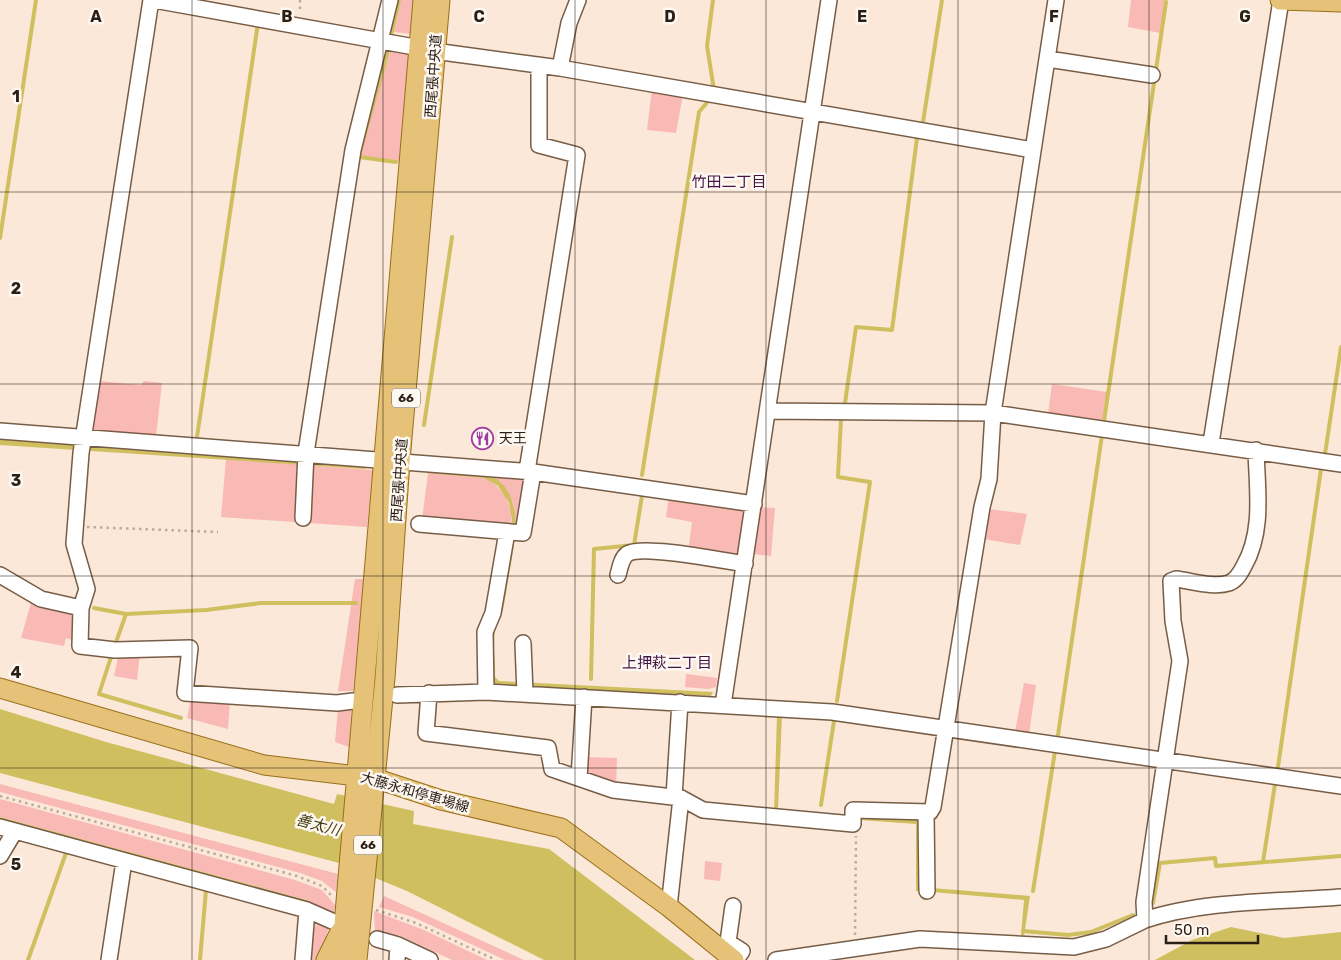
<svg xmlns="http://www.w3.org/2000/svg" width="1341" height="960" viewBox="0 0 1341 960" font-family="Rubik,'Noto Sans JP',sans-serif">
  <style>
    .green { fill: #f9b9b4 }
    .water { fill: #d0bf5e }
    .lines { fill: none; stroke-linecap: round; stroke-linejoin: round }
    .stream { stroke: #d0bf5e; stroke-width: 4 }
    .minor-casing { stroke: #785d46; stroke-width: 18 }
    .major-casing { stroke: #986f1a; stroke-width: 21 }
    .path { stroke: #bcab9d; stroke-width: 2.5; stroke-dasharray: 2.5 4; stroke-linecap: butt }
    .minor { stroke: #fff; stroke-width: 15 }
    .major { stroke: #e5c277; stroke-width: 19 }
    .grid { fill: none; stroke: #2a1e15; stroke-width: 1; stroke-opacity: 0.55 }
    .labels { text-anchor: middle; stroke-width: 5; stroke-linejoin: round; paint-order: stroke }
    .shield { fill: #fef8f2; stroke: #6a5f57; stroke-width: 1 }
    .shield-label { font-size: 12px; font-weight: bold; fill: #2a1e15 }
    .street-label { font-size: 14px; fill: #2a1e15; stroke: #fef8f2 }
    .poi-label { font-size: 14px; fill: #2a1e15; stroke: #fef8f2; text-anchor: start }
    .neighbourhood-label { font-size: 15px; fill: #441445; stroke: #fef8f2 }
    .water-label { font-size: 15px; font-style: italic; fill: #433c12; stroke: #fef8f2 }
    .grid-label { font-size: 16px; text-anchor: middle; font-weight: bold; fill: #2a1e15; stroke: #fef8f2; stroke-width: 5; stroke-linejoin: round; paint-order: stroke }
  </style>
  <rect width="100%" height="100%" fill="#fbe8d8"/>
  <path class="green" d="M 401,0 L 414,0 L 411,34 L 394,32 Z
    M 1131,0 L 1166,0 L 1160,33 L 1128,27 Z
    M 392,45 L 410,50 L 400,161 L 358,156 Z
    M 652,89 L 683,94 L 676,133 L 647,130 Z
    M 99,381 L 141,385 L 144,381 L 162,383 L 156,436 L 92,433 Z
    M 1052,384 L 1107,392 L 1102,422 L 1048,414 Z
    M 226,459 L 373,470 L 367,527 L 221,517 Z
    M 428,473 L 484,478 C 503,486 514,506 511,527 L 422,520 Z
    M 486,473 L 528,478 L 516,528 L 513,502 Z
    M 669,496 L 744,509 L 737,560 L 688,553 L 692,522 L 666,517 Z
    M 760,507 L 775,508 L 771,556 L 753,554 Z
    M 989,509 L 1027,514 L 1020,545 L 984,539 Z
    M 355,579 L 365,579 L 353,691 L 338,691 Z
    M 32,599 L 79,613 L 77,641 L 66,638 L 64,646 L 21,638 Z
    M 140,652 L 137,680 L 114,676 L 119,653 Z
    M 686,674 L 717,678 L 716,687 L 708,689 L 685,687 Z
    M 1024,683 L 1036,685 L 1029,734 L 1015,732 Z
    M 191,698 L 230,701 L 228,729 L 187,718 Z
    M 352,707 L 349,747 L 335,742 L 338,709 Z
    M 588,757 L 617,758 L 616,788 L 587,779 Z
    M 0,784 L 338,874 L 336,892 L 322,881 L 300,873 L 0,792 Z
    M 0,799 L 295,880 L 322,890 L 335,905 L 333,918 L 310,905 L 310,901 L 0,817 Z
    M 705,861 L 722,863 L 720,881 L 704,879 Z
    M 384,896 L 524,960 L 505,960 L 413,917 L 379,907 Z
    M 374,911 L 424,930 L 487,960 L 452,960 L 399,935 L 397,939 L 375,933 Z
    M 322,923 L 329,927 L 319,960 L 306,960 L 308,938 L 316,925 Z"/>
  <path class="water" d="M 0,438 L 366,464 L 366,469 L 0,445 Z
    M 426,468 L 486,473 C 524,489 516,532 511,564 C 508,579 506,595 503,610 C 501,617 496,624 495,631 C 493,646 495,662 495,677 L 499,681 L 713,692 L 711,696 L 496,686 L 491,682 L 491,629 L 499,605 L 512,520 L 509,503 L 498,486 L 484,478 L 426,473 Z
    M 0,709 L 106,742 L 334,804 L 337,794 L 414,811 L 413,824 L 549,849 L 695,960 L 544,960 L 407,891 L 339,863 L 0,773 Z
    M 777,715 L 782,716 L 778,809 L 847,816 L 774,813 Z
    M 860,816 L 922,819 L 921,891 L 916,891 L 916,824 L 860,820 Z
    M 0,817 L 310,901 L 310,905 L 0,823 Z
    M 932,888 L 1030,896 L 1024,936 L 1021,935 L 1024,900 L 932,892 Z
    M 1231,927 L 1284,938 L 1341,932 L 1341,960 L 1155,960 L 1192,940 Z"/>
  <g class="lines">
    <path class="stream" d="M 713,0 L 707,46 L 714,90
      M 391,36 L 399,0
      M 923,122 L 942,0
      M 361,148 L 389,47
      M 359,155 L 359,157 L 396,162
      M 0,238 L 36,0
      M 845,403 L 856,327 L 892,330 L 917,138
      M 1104,421 L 1166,2
      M 424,425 L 452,237
      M 197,437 L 258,23
      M 1325,454 L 1341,347
      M 642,475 L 699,112 L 709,100
      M 94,608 L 126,614 L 206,610 L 261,603 L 356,603
      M 115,645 L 126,614
      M 112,654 L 99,694 L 181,718
      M 591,679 L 594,549 L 634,545 L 642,496
      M 837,701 L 870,482 L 838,477 L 841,419
      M 1058,735 L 1102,435
      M 1278,767 L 1321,469
      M 821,805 L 834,721
      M 1263,862 L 1275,784
      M 1033,891 L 1055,751
      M 1153,903 L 1160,863 L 1215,858 L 1216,866 L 1341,856
      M 1023,931 L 1068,935 L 1091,932 L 1133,915
      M 28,960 L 66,853
      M 200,960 L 206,890"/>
    <defs>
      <path id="minor" d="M 151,0 L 81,453 L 74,544 L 87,589 L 81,608 L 80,646 L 115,650 L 190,648 L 185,693 L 337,703 L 353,701
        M 154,0 L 420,48
        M 434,51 L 560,68 L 1033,150
        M 1048,59 L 1152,75
        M 560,68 L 569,23 L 578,0
        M 767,411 L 993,413 L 1341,464
        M 0,431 L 533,472 L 754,504
        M 1211,443 L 1281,0
        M 527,471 L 577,155 L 539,145 L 539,65
        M 303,518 L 306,453 L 353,150 L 390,0
        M 419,524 L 523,533 L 533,472
        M 0,575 L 41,599 L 81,608
        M 618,575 C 620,568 621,559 627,554 C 642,544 724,561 745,564
        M 523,643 L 525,694
        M 486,692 L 485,632 L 493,613 L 507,532
        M 429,693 L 426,733 L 548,748 L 552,769 L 613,790 L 681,798 L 703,810 L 853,824 L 853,810 L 930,812 L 933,807 L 982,507 L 989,479 L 993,413 L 1056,0
        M 397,695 L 486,692 L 832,712 L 1341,786
        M 723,705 L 829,0
        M 579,778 L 584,697
        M 674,797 L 680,702
        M 926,813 L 927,891
        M 0,827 L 307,910 L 303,960
        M 0,856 L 15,831
        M 733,906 L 728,942 L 742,951 L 736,960
        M 669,907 L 681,798
        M 307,910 L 332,921
        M 1145,920 C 1203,900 1279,902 1341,897
        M 377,939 L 398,945 L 430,960
        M 109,960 L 124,861
        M 397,960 L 398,945
        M 776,960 L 920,939 L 1074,947 L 1106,939 L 1145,920 L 1144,902 L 1180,661 L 1173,621 L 1171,581 L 1176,579 C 1192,581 1214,588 1229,583 C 1237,580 1240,573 1244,566 C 1264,531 1257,489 1256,450"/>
      <path id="major" d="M 1280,0 L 1341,2
        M 0,688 L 264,765 L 374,778 L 441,800 L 561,828 L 669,907 L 734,960
        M 326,960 L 340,932
        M 341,960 L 423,0
        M 357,960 L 385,678 L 400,461 L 440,0"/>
    </defs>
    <use href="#minor" class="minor-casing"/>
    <use href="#major" class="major-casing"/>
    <path class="path" d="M 300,0 L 300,13
      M 87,527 L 218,532
      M 0,796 L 297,876 L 322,886 L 332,896
      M 376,910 L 416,923 L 496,960
      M 855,935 L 856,836"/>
    <use href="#minor" class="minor"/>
    <use href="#major" class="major"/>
  </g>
  <path class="grid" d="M 192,0 L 192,960M 383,0 L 383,960M 575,0 L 575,960M 766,0 L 766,960M 958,0 L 958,960M 1149,0 L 1149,960M 0,192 L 1341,192M 0,384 L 1341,384M 0,576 L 1341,576M 0,768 L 1341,768"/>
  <defs>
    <symbol id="restaurant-ring" viewBox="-11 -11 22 22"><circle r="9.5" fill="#fef8f2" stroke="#9d3aa0" stroke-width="1.5"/><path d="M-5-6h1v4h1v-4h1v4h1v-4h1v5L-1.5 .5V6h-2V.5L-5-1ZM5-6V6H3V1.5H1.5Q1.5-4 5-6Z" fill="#9d3aa0"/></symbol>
  </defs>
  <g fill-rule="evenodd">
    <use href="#restaurant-ring" x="470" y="426" width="25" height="25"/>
  </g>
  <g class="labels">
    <g class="shield">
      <rect x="392" y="388.5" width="28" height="19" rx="4"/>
      <rect x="354" y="835.5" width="28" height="19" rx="4"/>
    </g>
    <g class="shield-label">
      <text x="406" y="402">66</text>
      <text x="368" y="849">66</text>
    </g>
    <g class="street-label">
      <text transform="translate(433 76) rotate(-86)" y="5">西尾張中央道</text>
      <text transform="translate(399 480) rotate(-86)" y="5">西尾張中央道</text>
      <text transform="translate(415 792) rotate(16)" y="5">大藤永和停車場線</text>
    </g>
    <g class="poi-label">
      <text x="499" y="443">天王</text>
    </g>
    <g class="neighbourhood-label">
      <text x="729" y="187">竹田二丁目</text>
      <text x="667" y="668">上押萩二丁目</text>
    </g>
    <g class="water-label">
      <text transform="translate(318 825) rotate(15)" y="5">善太川</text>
    </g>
  </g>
  <g class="grid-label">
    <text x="96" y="22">A</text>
    <text x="287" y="22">B</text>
    <text x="479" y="22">C</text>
    <text x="670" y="22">D</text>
    <text x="862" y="22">E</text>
    <text x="1054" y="22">F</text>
    <text x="1245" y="22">G</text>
    <text x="16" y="102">1</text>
    <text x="16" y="294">2</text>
    <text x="16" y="486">3</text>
    <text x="16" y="678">4</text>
    <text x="16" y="870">5</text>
  </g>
  <path d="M1166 935v8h92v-8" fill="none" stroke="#2a1e15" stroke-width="2.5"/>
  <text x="1174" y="935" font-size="15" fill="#2a1e15" stroke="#fef8f2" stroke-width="4" paint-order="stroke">50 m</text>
</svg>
